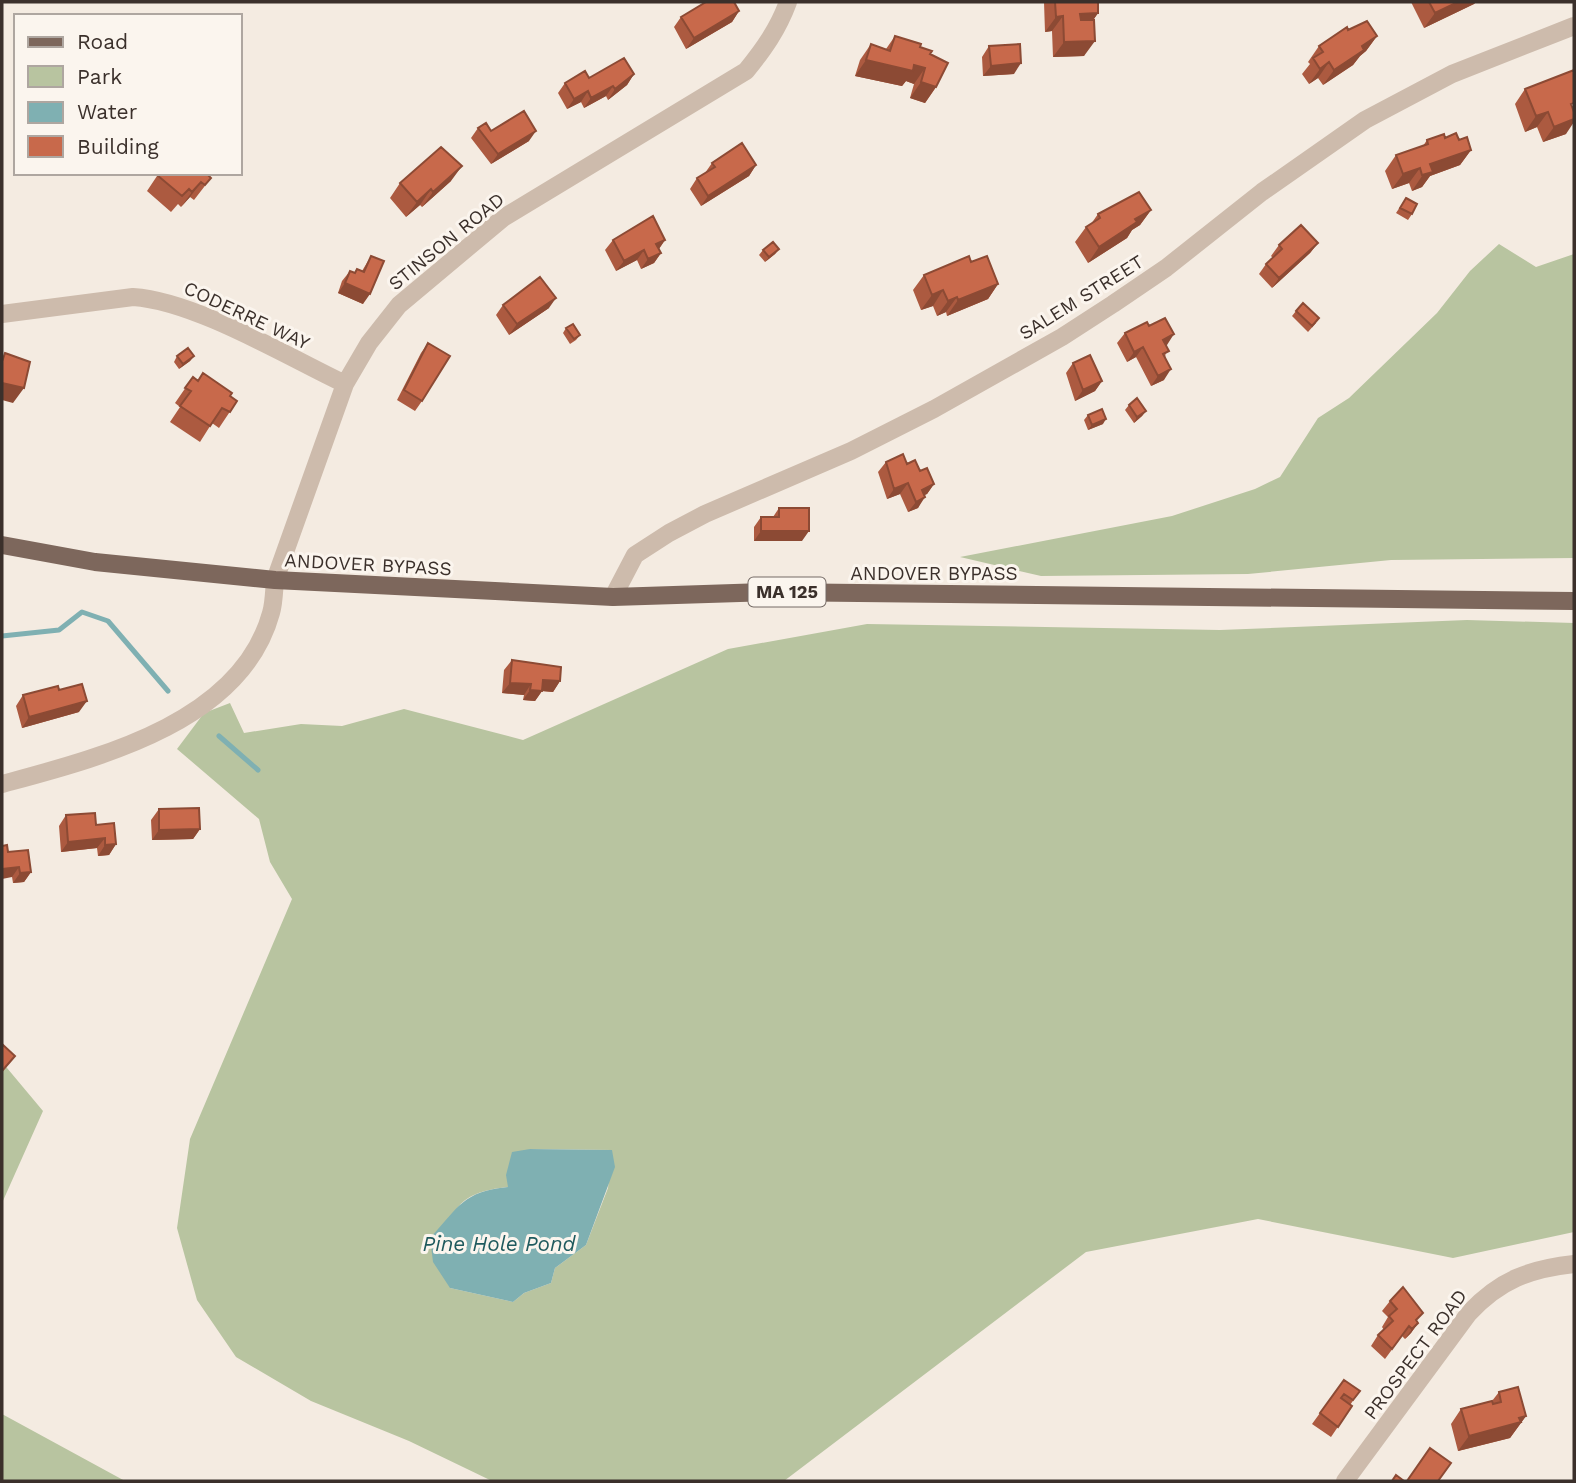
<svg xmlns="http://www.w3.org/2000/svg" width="1576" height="1483" viewBox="0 0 1576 1483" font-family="'Work Sans',sans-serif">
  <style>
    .green { fill: #b8c4a0; fill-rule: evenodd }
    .water { fill: #7fb0b2 }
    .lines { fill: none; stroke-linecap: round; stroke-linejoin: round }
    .stream { stroke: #7fb0b2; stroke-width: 5 }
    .minor { stroke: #cdbbac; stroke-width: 18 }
    .tertiary { stroke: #cdbbac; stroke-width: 18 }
    .primary { stroke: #7d675c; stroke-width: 18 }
    .wall { fill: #ac5a40 }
    .shaded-wall { fill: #8c4a34 }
    .building { fill: #c8694b; stroke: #8c4a34; stroke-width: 2 }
    .labels { text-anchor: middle; stroke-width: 6; stroke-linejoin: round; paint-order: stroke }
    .shield { fill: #fbf5ee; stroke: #756b66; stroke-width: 2 }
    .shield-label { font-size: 18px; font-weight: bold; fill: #3b302b }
    .street-label { font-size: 19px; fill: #3b302b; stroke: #fbf5ee }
    .water-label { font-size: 21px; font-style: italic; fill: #1f5a5e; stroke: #fbf5ee }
  </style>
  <rect width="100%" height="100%" fill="#f4ebe1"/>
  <path class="green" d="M 1499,244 L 1536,267 L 1574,254 L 1574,558 L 1391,560 L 1248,574 L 1041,576 L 960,557 L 1172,516 L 1255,489 L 1280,477 L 1318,418 L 1349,398 L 1437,313 L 1470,271 Z
    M 1467,620 L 1574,623 L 1574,1232 L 1453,1258 L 1258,1219 L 1086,1252 L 784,1481 L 492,1481 L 409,1441 L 311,1401 L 236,1357 L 197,1300 L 177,1228 L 190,1139 L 292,899 L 270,862 L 259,819 L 177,749 L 204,713 L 230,703 L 244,733 L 301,724 L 342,726 L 404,709 L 523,740 L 728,649 L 867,624 L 1220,630 ZM 530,1149 L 612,1150 L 608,1188 L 586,1245 L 555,1268 L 551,1283 L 524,1293 L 513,1302 L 450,1288 C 451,1231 436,1194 508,1187 Z
    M 2,1062 L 43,1111 L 2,1203 Z
    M 2,1414 L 125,1481 L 2,1481 Z"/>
  <path class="water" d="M 530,1149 L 612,1150 L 615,1167 L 586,1245 L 555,1268 L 551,1283 L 524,1293 L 513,1302 L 450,1288 L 433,1262 L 430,1238 C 460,1206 462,1192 508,1187 L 506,1175 L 512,1152 Z"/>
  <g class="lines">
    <path class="stream" d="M 2,636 L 59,630 L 82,612 L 108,621 L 168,691
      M 219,736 L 258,770"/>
    <path class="minor" d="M 2,314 L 133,297 C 195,301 286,356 345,384
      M 275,580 L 345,384 L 369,343 L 399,305 L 503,218 L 746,71 C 764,49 778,29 788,2
      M 1345,1481 L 1469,1313 C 1500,1280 1529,1269 1574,1264"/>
    <path class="tertiary" d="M 613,597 L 635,555 L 669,533 L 705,514 L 851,451 L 934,409 L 1062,337 L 1113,304 L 1166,268 L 1262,192 L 1365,120 L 1452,74 L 1574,26
      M 2,784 C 98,758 241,723 271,613 C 274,603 274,591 275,580"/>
    <path class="primary" d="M 2,545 L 95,562 L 275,580 L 613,597 L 768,592 L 1574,601"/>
  </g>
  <path class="wall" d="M 1044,2 L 1098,2 L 1098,13 L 1093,20 L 1084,56 L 1053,57 L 1052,31 L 1045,32 Z
    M 1411,2 L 1476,2 L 1474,4 L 1424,28 Z
    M 739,11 L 732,22 L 686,49 L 674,27 L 681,17 Z
    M 1348,30 L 1377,36 L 1366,51 L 1360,56 L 1353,65 L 1323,85 L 1318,78 L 1309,84 L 1302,74 L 1310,64 L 1308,62 L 1319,46 Z
    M 895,36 L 920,47 L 930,54 L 936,87 L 925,103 L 910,98 L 914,84 L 906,81 L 902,86 L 855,76 L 860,60 L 871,44 L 886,49 Z
    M 989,46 L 1014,74 L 983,76 L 982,57 Z
    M 1574,70 L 1566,134 L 1543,142 L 1537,127 L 1525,132 L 1515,104 L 1525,89 Z
    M 634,74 L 627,85 L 608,100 L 606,96 L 584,108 L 581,102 L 567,109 L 558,93 L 565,83 L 589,78 Z
    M 478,128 L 529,141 L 491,164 L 471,138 Z
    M 1445,138 L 1459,140 L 1471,150 L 1460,165 L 1430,176 L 1422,187 L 1412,191 L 1409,183 L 1392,189 L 1385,171 L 1396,155 L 1423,146 L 1427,140 Z
    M 712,163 L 756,165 L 749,176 L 701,206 L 690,189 L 697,178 L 705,173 Z
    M 159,173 L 210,173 L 208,175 L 211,178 L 194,200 L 190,197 L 181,207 L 178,204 L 171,212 L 147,191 Z
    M 451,181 L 422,207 L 420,205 L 406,217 L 390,198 L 400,183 Z
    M 1406,198 L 1412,214 L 1408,220 L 1396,213 Z
    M 1151,210 L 1140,225 L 1132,230 L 1127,238 L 1088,263 L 1075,242 L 1086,227 L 1091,224 L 1098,214 Z
    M 613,240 L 665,240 L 659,249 L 661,253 L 654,263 L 641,269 L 637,260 L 616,271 L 605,250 Z
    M 1318,243 L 1310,253 L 1272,288 L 1259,274 L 1266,264 L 1273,258 L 1271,256 L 1279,245 Z
    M 779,249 L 775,254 L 765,262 L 759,255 L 763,250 Z
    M 371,256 L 363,304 L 338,293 L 342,281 L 350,271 L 354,273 L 357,269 L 362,271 Z
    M 971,262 L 998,284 L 988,299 L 947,316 L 946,312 L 937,316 L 933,306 L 921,310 L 913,290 L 924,275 Z
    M 503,305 L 549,308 L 509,335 L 496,315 Z
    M 1296,311 L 1316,323 L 1308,332 L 1292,316 Z
    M 1149,326 L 1166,345 L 1164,380 L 1151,386 L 1136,357 L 1127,362 L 1117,343 L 1125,333 Z
    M 566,328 L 580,335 L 576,340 L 570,344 L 563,333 Z
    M 428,343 L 422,401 L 415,411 L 397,400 L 421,353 Z
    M 177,356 L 194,356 L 190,361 L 179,369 L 174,362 Z
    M 1073,363 L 1102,381 L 1095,391 L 1075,401 L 1066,373 Z
    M 193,377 L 237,401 L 219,428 L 212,423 L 200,442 L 170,422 L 180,407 L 175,403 Z
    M 1129,405 L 1146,411 L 1142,416 L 1134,423 L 1125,410 Z
    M 1088,415 L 1103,424 L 1088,430 L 1084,420 Z
    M 886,462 L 907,464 L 920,471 L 934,484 L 927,494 L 924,495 L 918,508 L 908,512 L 900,494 L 887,499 L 878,472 Z
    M 779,508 L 802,541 L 754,541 L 754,527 L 761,517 L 773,517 Z
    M 512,660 L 560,681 L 553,692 L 542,691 L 535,701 L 523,700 L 524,695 L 502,693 L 504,670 Z
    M 59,690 L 79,712 L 22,728 L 16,706 L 23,695 Z
    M 159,809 L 200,829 L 193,839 L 152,840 L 151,820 Z
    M 66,815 L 96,825 L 116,844 L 109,855 L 98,856 L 97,848 L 61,852 L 59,826 Z
    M 8,852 L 31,872 L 24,882 L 13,883 Z
    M 1390,1301 L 1418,1323 L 1411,1333 L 1405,1339 L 1402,1336 L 1385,1359 L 1371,1346 L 1378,1335 L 1384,1330 L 1382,1327 L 1388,1317 L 1382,1311 Z
    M 1344,1380 L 1360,1391 L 1350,1405 L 1352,1406 L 1331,1437 L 1312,1424 Z
    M 1499,1392 L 1526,1416 L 1510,1438 L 1458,1451 L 1451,1424 L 1461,1409 L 1492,1401 Z"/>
  <path class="shaded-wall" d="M 1458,2 L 1476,2 L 1474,4 L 1424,28 L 1435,13 Z
    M 739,11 L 732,22 L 686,49 L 694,38 Z
    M 1098,13 L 1088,28 L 1069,29 L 1080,14 Z
    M 1063,16 L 1052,31 L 1045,32 L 1056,17 Z
    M 1377,36 L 1366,51 L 1360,56 L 1353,65 L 1323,85 L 1334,70 L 1362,46 Z
    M 1095,41 L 1084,56 L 1053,57 L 1064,42 Z
    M 866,60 L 914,65 L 925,68 L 914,84 L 906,81 L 902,86 L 855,76 Z
    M 1329,62 L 1318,78 L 1309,84 L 1320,69 Z
    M 1021,63 L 1014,74 L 983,76 L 991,66 Z
    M 634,74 L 627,85 L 608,100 L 615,89 Z
    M 921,82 L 936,87 L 925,103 L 910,98 Z
    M 613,86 L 606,96 L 584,108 L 591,98 Z
    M 588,91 L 581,102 L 567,109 L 574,99 Z
    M 1548,112 L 1537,127 L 1525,132 L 1536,116 Z
    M 1574,119 L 1574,122 L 1566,134 L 1543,142 L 1554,127 Z
    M 536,131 L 529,141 L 491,164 L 498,154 Z
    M 1471,150 L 1460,165 L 1430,176 L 1422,187 L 1412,191 L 1430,164 Z
    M 756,165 L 749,176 L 701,206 L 708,196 Z
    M 462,166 L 451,181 L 422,207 L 433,192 Z
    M 1420,168 L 1409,183 L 1392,189 L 1403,174 Z
    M 201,182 L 190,197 L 181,207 L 192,192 Z
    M 431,189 L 420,205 L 406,217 L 417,202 Z
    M 1151,210 L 1140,225 L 1132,230 L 1127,238 L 1088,263 L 1099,247 L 1135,219 Z
    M 665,240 L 658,250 L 656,244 Z
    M 1318,243 L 1310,253 L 1272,288 L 1279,278 Z
    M 779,249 L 775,254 L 765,262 L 769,257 Z
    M 644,250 L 637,260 L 616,271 L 624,261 Z
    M 661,253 L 654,263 L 641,269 L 648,259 Z
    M 345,283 L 370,294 L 363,304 L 338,293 Z
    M 998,284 L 988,299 L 947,316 L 958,300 Z
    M 943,290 L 933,306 L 921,310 L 932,295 Z
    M 957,297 L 946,312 L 937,316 L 948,301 Z
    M 556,298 L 549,308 L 509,335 L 517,324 Z
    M 1174,334 L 1167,345 L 1156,350 L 1163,340 Z
    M 1143,347 L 1136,357 L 1127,362 L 1134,352 Z
    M 194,356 L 190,361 L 179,369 L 183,364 Z
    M 1171,369 L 1164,380 L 1151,386 L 1158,376 Z
    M 1102,381 L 1095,391 L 1075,401 L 1083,390 Z
    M 2,383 L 24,388 L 13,403 L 2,400 Z
    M 1146,411 L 1142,416 L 1134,423 L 1137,417 Z
    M 1106,419 L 1103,424 L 1088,430 L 1092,425 Z
    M 908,483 L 900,494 L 887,499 L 894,489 Z
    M 934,484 L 927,494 L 914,500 L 922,490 Z
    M 925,497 L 918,508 L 908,512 L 916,502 Z
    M 761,531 L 809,531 L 802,541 L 754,541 Z
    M 543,680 L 560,681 L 553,692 L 542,691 L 535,701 L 523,700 L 530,690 Z
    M 510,683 L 531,684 L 524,695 L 502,693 Z
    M 87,701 L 79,712 L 22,728 L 29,717 Z
    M 200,829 L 193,839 L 152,840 L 159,830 Z
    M 105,838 L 97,848 L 61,852 L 68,842 Z
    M 116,844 L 109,855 L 98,856 L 105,845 Z
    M 19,867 L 12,877 L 2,879 L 2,869 Z
    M 31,872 L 24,882 L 13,883 L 20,873 Z
    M 1418,1323 L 1411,1333 L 1405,1339 L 1412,1329 Z
    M 1526,1416 L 1510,1438 L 1458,1451 L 1469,1436 Z"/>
  <path class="building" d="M 706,2 L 734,2 L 739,11 L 694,38 L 681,17 Z
    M 1055,2 L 1098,2 L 1098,13 L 1080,14 L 1081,20 L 1094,20 L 1095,41 L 1064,42 L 1063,16 L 1056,17 Z
    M 1429,2 L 1458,2 L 1435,13 Z
    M 1367,21 L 1377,36 L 1362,46 L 1364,50 L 1334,70 L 1329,62 L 1320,69 L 1313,58 L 1323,52 L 1319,46 L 1347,27 L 1348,30 Z
    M 895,36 L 921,44 L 920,47 L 932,51 L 930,54 L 948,63 L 936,87 L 921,82 L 925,68 L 914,65 L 913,71 L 866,60 L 871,44 L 890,51 Z
    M 1020,44 L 1021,63 L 991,66 L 989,46 Z
    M 624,58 L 634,74 L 615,89 L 613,86 L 591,98 L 588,91 L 574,99 L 565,83 L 585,71 L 589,78 Z
    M 1574,70 L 1574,103 L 1571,104 L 1574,112 L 1574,119 L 1554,127 L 1548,112 L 1536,116 L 1525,89 Z
    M 524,111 L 536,131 L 498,154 L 478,128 L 486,123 L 491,131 Z
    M 1456,133 L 1459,140 L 1467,137 L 1471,150 L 1430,164 L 1433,172 L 1422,175 L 1420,168 L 1403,174 L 1396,155 L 1428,144 L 1427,140 L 1444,134 L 1445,138 Z
    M 742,143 L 756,165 L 708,196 L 697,178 L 715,167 L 712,163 Z
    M 441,147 L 462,166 L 433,192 L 431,189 L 417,202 L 400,183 Z
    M 159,173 L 208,173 L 207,174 L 211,178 L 205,185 L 201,182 L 192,192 L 189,189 L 182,196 L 157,175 Z
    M 1139,192 L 1151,210 L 1135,219 L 1137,222 L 1099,247 L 1086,227 L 1100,218 L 1098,214 Z
    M 1406,198 L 1417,204 L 1412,214 L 1400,208 Z
    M 653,216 L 665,240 L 656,244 L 661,253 L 648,259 L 644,250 L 624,261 L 613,240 Z
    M 1301,225 L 1318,243 L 1279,278 L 1266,264 L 1282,249 L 1279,245 Z
    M 773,242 L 779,249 L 769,257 L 763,250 Z
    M 371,256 L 384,261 L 370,294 L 345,283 L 350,271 L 355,273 L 357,269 L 364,272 Z
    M 969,256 L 971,262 L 987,256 L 998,284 L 958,300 L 957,297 L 948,301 L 943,290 L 932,295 L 924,275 Z
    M 540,277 L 556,298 L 517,324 L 503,305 Z
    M 1303,303 L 1319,318 L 1312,326 L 1296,311 Z
    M 1165,318 L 1174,334 L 1163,340 L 1169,351 L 1163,354 L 1171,369 L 1158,376 L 1143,347 L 1134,352 L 1125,333 L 1147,322 L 1149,326 Z
    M 573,324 L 580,335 L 574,339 L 566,328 Z
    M 428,343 L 450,356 L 422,401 L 404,390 Z
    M 188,348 L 194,356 L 183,364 L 177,356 Z
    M 5,353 L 30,362 L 24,388 L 2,383 L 2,358 L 3,359 Z
    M 1090,355 L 1102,381 L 1083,390 L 1073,363 Z
    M 203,373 L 232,393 L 230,396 L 237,401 L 230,412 L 222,408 L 210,426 L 180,406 L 191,391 L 185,388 L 193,377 L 198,381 Z
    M 1137,398 L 1146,411 L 1137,417 L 1129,405 Z
    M 1102,409 L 1106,419 L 1092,425 L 1088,415 Z
    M 903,454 L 907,464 L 915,460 L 920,471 L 927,468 L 934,484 L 922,490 L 925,497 L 916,502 L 908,483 L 894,489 L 886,462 Z
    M 779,508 L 809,508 L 809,531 L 761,531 L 761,517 L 779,517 Z
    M 512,660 L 561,667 L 560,681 L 543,680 L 542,691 L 530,690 L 531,684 L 510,683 Z
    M 82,684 L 87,701 L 29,717 L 23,695 L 58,686 L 59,690 Z
    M 199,808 L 200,829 L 159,830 L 159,809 Z
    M 95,813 L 96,825 L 114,823 L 116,844 L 105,845 L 105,838 L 68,842 L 66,815 Z
    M 7,845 L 8,852 L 28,850 L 31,872 L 20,873 L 19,867 L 2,869 L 2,846 Z
    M 2,1044 L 15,1056 L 2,1071 Z
    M 1403,1287 L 1423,1313 L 1416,1320 L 1418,1323 L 1412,1329 L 1409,1326 L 1392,1349 L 1378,1335 L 1393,1321 L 1389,1316 L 1397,1309 L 1390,1301 Z
    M 1344,1380 L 1360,1391 L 1353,1400 L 1344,1394 L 1341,1398 L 1352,1406 L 1338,1427 L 1320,1413 Z
    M 1518,1387 L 1526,1416 L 1519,1418 L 1521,1422 L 1469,1436 L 1461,1409 L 1492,1401 L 1493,1404 L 1501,1402 L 1499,1392 Z
    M 1430,1448 L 1451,1463 L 1438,1481 L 1407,1481 Z
    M 1396,1475 L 1404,1481 L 1392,1481 Z"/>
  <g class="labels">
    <rect class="shield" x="748.5" y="577.5" width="77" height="29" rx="5"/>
    <g class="shield-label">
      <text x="787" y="598">MA 125</text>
    </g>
    <g class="street-label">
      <text transform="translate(446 241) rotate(-39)" y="7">STINSON ROAD</text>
      <text transform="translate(1081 297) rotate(-32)" y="7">SALEM STREET</text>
      <text transform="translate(247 315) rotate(25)" y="7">CODERRE WAY</text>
      <text transform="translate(368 564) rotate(3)" y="7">ANDOVER BYPASS</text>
      <text x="934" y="580">ANDOVER BYPASS</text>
      <text transform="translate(1415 1354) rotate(-53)" y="7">PROSPECT ROAD</text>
    </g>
    <g class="water-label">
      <text x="499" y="1251">Pine Hole Pond</text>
    </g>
  </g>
  <rect width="1576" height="1483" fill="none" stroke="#3b302b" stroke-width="7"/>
  <rect x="14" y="14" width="228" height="161" fill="#fbf5ee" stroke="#aea6a0" stroke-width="2"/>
  <rect x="28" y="37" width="35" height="10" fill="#7d675c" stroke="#aea6a0" stroke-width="2"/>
  <text x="77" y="49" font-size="21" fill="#3b302b">Road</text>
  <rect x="28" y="66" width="35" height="21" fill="#b8c4a0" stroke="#aea6a0" stroke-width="2"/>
  <text x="77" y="84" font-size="21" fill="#3b302b">Park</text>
  <rect x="28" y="102" width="35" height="21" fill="#7fb0b2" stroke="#aea6a0" stroke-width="2"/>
  <text x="77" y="119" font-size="21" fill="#3b302b">Water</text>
  <rect x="28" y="136" width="35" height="21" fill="#c8694b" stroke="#aea6a0" stroke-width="2"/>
  <text x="77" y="154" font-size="21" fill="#3b302b">Building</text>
</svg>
